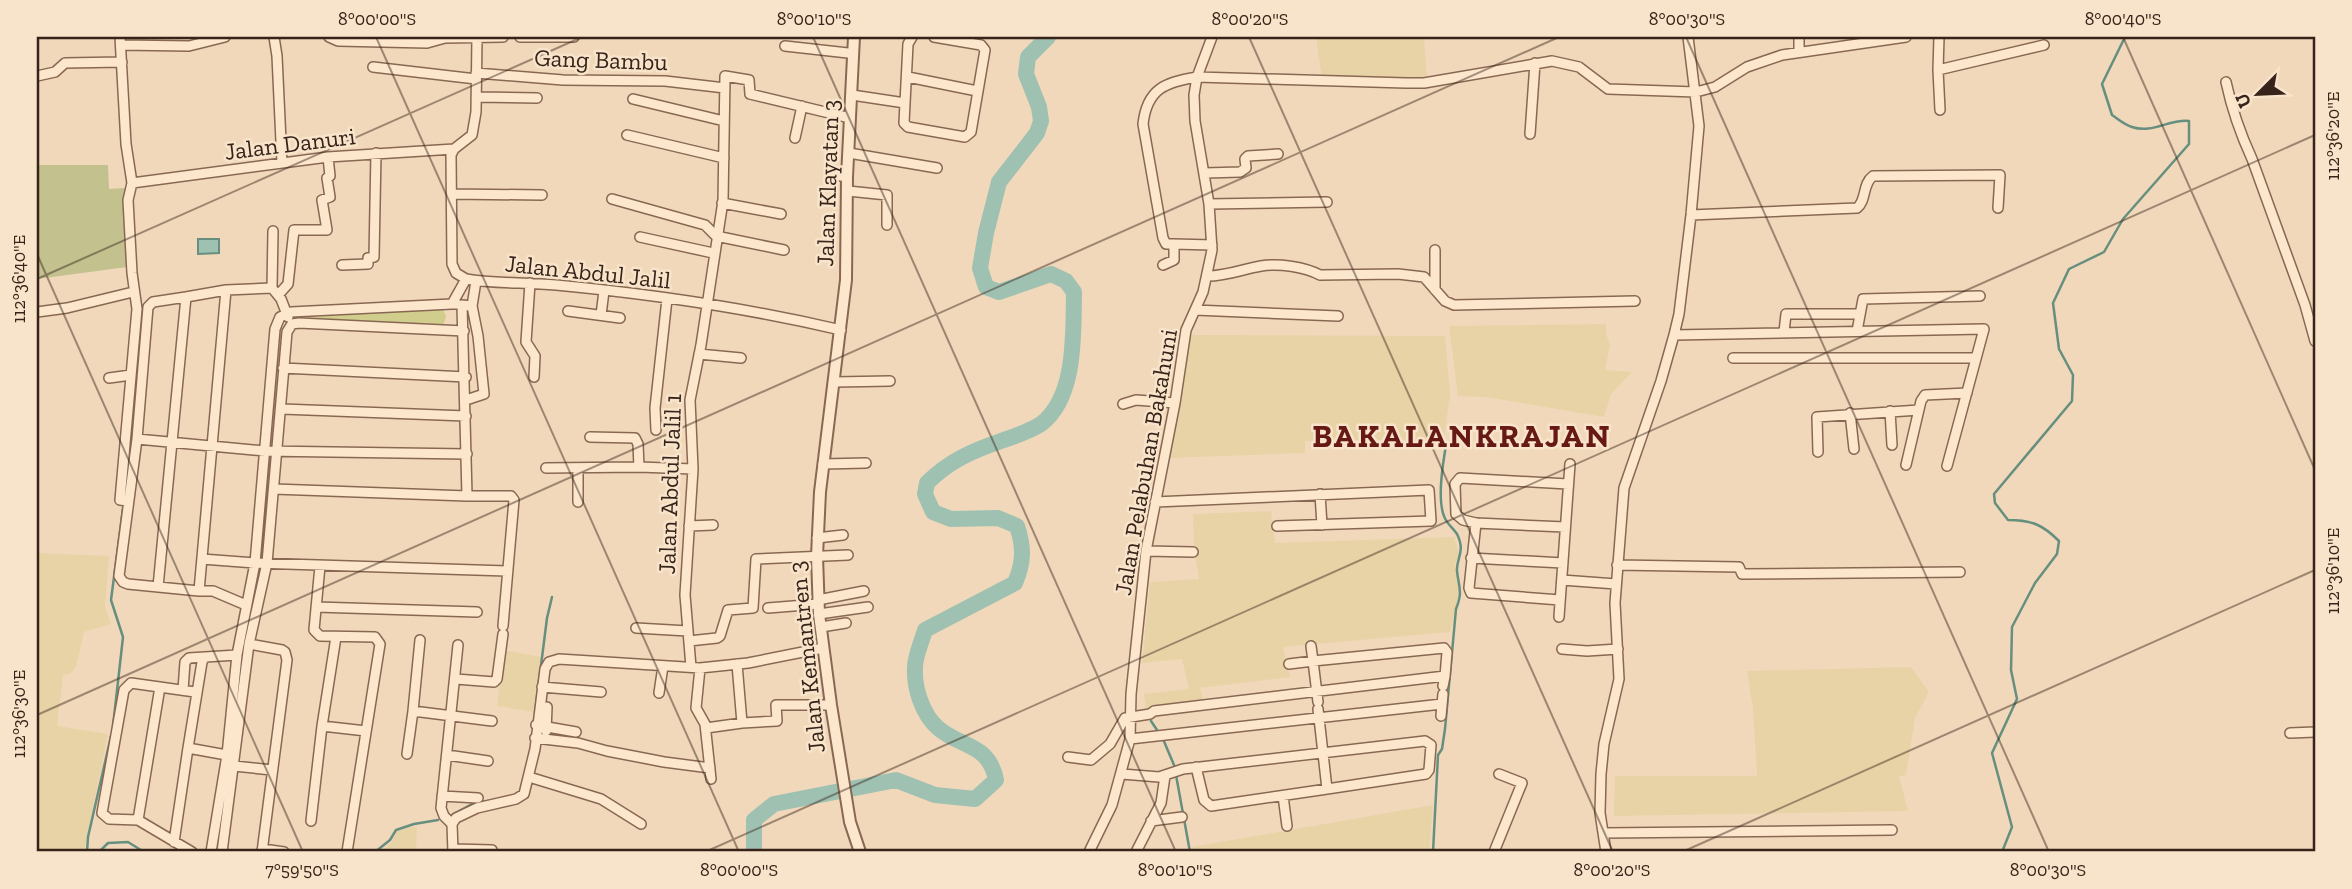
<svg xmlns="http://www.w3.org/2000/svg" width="2352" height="889" viewBox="0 0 2352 889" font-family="'Zilla Slab',serif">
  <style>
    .farmland { fill: #e8d3a7 }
    .green { fill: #d0cd8d }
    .cemetery { fill: #c3c18e }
    .water { fill: #9fc1b2; stroke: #668f7f; stroke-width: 2 }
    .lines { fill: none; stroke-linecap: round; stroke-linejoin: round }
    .stream { stroke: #668f7f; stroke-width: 2.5 }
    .river { stroke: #9fc1b2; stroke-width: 16 }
    .minor-casing { stroke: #896853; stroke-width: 12 }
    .tertiary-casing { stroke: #896853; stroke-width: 14 }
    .minor { stroke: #fce7cd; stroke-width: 9 }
    .tertiary { stroke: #fce7cd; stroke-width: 10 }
    .ticks { fill: none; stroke: #372319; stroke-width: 2; stroke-opacity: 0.45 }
    .labels { text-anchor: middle; stroke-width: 5; stroke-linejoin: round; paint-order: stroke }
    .street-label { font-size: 24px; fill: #372319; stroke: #f8e4ca }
    .district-label { font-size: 32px; font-weight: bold; letter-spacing: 2px; fill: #671a15; stroke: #f8e4ca }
    .neatline { fill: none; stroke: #372319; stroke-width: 2.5 }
    .ticks-label { font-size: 18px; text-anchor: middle; fill: #372319 }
  </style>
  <rect width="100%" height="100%" fill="#f1d8ba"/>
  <path class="farmland" d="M 1316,37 L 1424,37 L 1427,79 L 1322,79 Z
    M 1606,324 L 1606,334 L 1610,345 L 1605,370 L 1632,372 L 1611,394 L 1604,417 L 1486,397 L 1458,396 L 1449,326 Z
    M 1189,335 L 1445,336 L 1450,394 L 1444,439 L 1305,441 L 1305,453 L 1168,458 Z
    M 1271,511 L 1275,543 L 1454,537 L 1459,553 L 1455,564 L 1460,589 L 1450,632 L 1283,647 L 1290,677 L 1200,688 L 1204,702 L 1146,709 L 1144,694 L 1189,689 L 1182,659 L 1142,663 L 1150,582 L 1199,579 L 1194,547 L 1193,514 Z
    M 37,553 L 109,556 L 105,606 L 111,624 L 84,632 L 76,667 L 70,674 L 63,675 L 57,726 L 108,734 L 84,852 L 37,852 Z
    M 504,650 L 541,657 L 534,712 L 497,706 Z
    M 1911,667 L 1929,692 L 1915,718 L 1906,775 L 1899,776 L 1908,811 L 1614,816 L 1615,776 L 1757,776 L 1753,709 L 1747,671 Z
    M 1433,805 L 1429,852 L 1193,852 L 1192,847 Z
    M 411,827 L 417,827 L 416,852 L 382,852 L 392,842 L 397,831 Z"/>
  <path class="green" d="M 439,308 L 443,310 L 446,316 L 443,326 L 304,320 L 303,318 Z"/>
  <path class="cemetery" d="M 37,165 L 108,165 L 109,189 L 126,188 L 129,265 L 127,267 L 37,279 Z"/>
  <path class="water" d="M 198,239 L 219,239 L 219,253 L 198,254 Z"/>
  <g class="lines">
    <path class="stream" d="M 133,404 C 137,372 148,332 140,300
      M 535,713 L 547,618 L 552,597
      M 1151,721 L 1159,733
      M 113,726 L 123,637 L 111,600 L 124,501
      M 1163,739 L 1174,765
      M 1176,775 L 1190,852
      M 452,815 L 472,804 L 488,801
      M 87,852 L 88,837 L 111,736
      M 99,852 L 108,843 L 128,842 L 144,852
      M 375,852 L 390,840 L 396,830 L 414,824 L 438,820
      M 1433,852 L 1438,755 L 1442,749 L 1445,729 L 1456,609 C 1463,591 1459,589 1457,571 C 1456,558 1466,552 1457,534 C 1453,528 1446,523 1444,516 C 1437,499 1443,463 1446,445
      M 2002,852 L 2012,827 L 1992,753 L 2017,699 L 2011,670 L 2012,627 L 2035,583 L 2057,554 L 2059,541 C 2043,525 2032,520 2008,520 L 1995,503 L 1994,494 L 2072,401 L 2073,375 L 2059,349 L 2053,303 L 2069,269 L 2104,252 L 2123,219 L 2189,144 L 2189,121 C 2169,119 2152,134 2132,127 C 2125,125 2118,119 2112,115 L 2102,84 L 2125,37"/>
    <path class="river" d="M 754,852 L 754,820 L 774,804 L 896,780 L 935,795 L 975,799 L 996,780 C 989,743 961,748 938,728 C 922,714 914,688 915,667 C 915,656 922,641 925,630 L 1015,583 C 1024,562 1024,547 1017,526 L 998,518 L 951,519 L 933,512 L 925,494 L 927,483 C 949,461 972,451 1001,441 C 1013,437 1030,431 1041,424 C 1077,397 1073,332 1074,292 L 1066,281 L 1051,274 L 999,292 L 986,287 L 980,268 L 986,233 L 999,182 L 1037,133 L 1041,121 L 1039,107 L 1026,74 L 1028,57 L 1048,37"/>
    <defs>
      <path id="minor" d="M 120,37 L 126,144 L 132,183 L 128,200 L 132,273 L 137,309 L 120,500 L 128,501
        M 274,37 L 277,56 L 282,163
        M 329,37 L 338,41 L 427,43 L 445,38 L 503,37
        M 520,37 L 574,37
        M 1939,37 L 1938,70 L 2044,45
        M 121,45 L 189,46 L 225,37
        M 785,46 L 848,53
        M 1799,52 L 1799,37
        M 373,67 L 476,79
        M 1938,70 L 1940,110
        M 476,73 L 563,80 L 665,81 L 725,88
        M 37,76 L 55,72 L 65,63 L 122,62
        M 908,77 L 977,91
        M 2226,82 C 2232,110 2240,133 2252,159 L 2305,305 L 2315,341
        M 852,95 L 905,103 L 904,123 L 908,127 L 965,137 L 971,132 L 985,50 L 981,45 L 934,37
        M 476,97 L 537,98
        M 633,99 L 724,121
        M 905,103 L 908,44 L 912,37
        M 1530,134 L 1535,63
        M 627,135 L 724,158
        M 795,138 L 802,106
        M 454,149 L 451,155 L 452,264 L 456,273 L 466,279 C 495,284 526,282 556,285 C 652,294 747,308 841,330
        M 454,149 L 472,135 L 476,112 L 477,37
        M 849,153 L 937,168
        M 1205,173 L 1240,172 L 1246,168 L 1245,159 L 1248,156 L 1278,154
        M 835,175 L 847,177
        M 132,183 L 328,157 L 454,149
        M 848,191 L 887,195 L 887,225
        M 452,194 L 542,195
        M 612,199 L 705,225 L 716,236 L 784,250
        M 722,203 L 781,214
        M 1209,204 L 1327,202
        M 1691,215 L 1857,208 C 1867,200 1862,184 1873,176 L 2000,175 L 1998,208
        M 640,237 L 713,253
        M 1174,244 L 1166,244 L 1163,238 L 1143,124 C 1147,89 1165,82 1197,77 L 1406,83 L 1424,83 L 1552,61 L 1579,67 L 1608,89 L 1696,92 L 1715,87 L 1747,67 L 1782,55 L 1906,37
        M 342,265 L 368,264 L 368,258 L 374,257 L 376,153
        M 1163,265 L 1174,260 L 1174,244 L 1212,245
        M 1208,276 C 1227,276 1243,269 1261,266 C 1279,263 1305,267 1320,275 L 1398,274 L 1424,277 L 1445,301 L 1454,305 L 1635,301
        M 530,283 L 526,342 L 535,356 L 534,377
        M 272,288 L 273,231
        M 1435,290 L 1435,250
        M 279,294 L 288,284 L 294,230 L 327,230 L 322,200 L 330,197 L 327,178 L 330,176 L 328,157
        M 186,297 L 153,302 L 148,307 L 137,439 L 119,576 L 123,582 L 128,584 L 199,591
        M 457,304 L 452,304 L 466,279
        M 1195,310 L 1338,316
        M 568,311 L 620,318
        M 37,312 L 67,308 L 133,292
        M 601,315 L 604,291
        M 1857,331 L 1863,299 L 1980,296
        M 1784,332 L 1786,314 L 1860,314
        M 1674,335 L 1984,329 L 1947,466
        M 699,354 L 741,358
        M 1733,358 L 1975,358
        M 283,368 L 466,377
        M 109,378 L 131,375
        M 835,382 L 890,381
        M 466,400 L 484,394 L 478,336 L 472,306
        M 1123,404 L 1136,400 L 1175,403
        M 282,409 L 466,416
        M 1890,411 L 1892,445
        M 1850,413 L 1854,449
        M 656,430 L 655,408 L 667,299
        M 590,437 L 635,438 L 638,444 L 639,467
        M 137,439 L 265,451 L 467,454
        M 1818,452 L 1817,417 L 1919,410
        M 823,464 L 866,463
        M 1906,465 L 1921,401 L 1925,395 L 1967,393
        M 546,468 L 639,467 L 693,469
        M 274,489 L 467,496 L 462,305 L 472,306 L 476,281
        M 1320,494 L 1322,525
        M 467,496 L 511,496 L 514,500 L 503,626
        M 578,502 L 578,468
        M 1155,502 L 1429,490 L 1431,521 L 1277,526
        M 1476,523 L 1565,527
        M 689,526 L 713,525
        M 817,538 L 843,535
        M 1146,551 L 1193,552
        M 1471,558 L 1563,563
        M 202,559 L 255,563 L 507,571
        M 1617,565 L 1739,567 L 1742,574 L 1960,572
        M 320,566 L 314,630 L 320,636 L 375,637 L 380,644 L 347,852
        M 1562,580 L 1616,584
        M 158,587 L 186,297 L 226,290
        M 818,600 L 864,591
        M 1560,600 L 1471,593 L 1469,588 L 1476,523 L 1463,520 L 1456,514 L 1455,484 L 1460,478 L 1568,484
        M 246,605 L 213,591 L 199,591 L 226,290 L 272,288 L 281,299 L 288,317
        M 316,607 L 477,612
        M 768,608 L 818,604
        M 819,614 L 868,607
        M 1559,617 L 1570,464
        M 821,627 L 846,623
        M 636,628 L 688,631
        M 336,637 L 322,726 L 366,731
        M 420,640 L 413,711 L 492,721
        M 689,641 L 717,638 L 720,636 L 728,610 L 753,608 L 756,559 L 848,555
        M 249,644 L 282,650 L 285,652 L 287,660 L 262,852
        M 1562,649 L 1587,651 L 1618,649
        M 737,664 L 742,723
        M 1289,664 L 1313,661 L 1311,646
        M 691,667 L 685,595 L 693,469 L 690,400 L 701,345 L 723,201 L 725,76 L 749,80 L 750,94 L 850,118
        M 700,668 L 696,708 L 705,724 L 711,779
        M 456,679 L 494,682 L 497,679 L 503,634
        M 160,687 L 138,820 L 192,852
        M 542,687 L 601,692
        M 183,690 L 185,662 L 189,658 L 205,657
        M 659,693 L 663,666
        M 1318,702 L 1313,661 L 1444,648 L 1447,652 L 1445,676
        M 1441,716 L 1443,694
        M 536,725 L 576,732
        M 706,728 L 742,723 L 777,721 L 776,705 L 831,705
        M 546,731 L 547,707
        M 2290,733 L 2315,732
        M 535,738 L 578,743 L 607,751 L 664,762 L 710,768
        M 1130,739 L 1442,704
        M 407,754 L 413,711
        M 447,755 L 488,761
        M 232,756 L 188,748 L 202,662 L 205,657 L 237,655
        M 1068,757 L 1091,760 L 1110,744 L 1125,718 L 1150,714 L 1154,711 L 1445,676 L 1443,686
        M 234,766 L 272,770
        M 1196,767 L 1204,800 L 1211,806 L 1327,789 L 1318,709
        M 1122,774 L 1159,777 L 1183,769 L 1425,741 L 1431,745 L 1429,770 L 1426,774 L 1327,789
        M 529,777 L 601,799 L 641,824
        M 442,796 L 478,798
        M 1283,796 L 1287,826
        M 138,820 L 109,819 L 102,813 L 124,690 L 131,683 L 195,692
        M 311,821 L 322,726
        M 1151,821 L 1182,817
        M 452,824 L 444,816 L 441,808 L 458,645
        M 1604,833 L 1892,830
        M 174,842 L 188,748
        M 263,849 L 284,852
        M 453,849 L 492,850
        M 211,852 L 227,755 L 237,655 L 255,563 L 275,329 L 280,317 L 291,312 L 452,304
        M 222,852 L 249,644 L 267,563 L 287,332 L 292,324 L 299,323 L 464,331
        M 453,852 L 452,824 L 456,818 L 477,808 L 516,799 L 524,794 L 535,749 L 545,669 L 549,662 L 559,659 L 700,668 L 748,663 L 823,648
        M 1089,852 L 1112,805 L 1130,739 L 1131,694 L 1146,551 L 1175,403 L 1186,330 L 1203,292 L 1212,250 L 1209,204 L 1195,121 L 1194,95 L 1197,77 L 1212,37
        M 1136,852 L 1161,803 L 1165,776
        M 1494,852 L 1522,783 L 1499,774
        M 1606,852 L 1600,813 L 1601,774 L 1604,744 L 1619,679 L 1615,603 L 1624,488 L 1661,381 L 1674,335 L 1679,314 L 1691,215 L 1699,126 L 1688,37"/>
      <path id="tertiary" d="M 854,37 L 847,177 L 846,280 L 820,492 L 817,556 L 819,614 L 831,705 L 850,822 L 860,852"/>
    </defs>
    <use href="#minor" class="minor-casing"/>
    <use href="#tertiary" class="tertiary-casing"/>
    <use href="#minor" class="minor"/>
    <use href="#tertiary" class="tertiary"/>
  </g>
  <path class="ticks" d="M 376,37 L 739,852M 813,37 L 1176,852M 1249,37 L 1613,852M 1686,37 L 2049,852M 2123,37 L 2315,470M 37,254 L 303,852M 37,279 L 582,37M 37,715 L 1559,37M 705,852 L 2315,135M 1682,852 L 2315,570"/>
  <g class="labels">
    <g class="street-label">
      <text transform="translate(601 60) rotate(2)" y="8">Gang Bambu</text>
      <text transform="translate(290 144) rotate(-7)" y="8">Jalan Danuri</text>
      <text transform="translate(828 183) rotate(-88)" y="8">Jalan Klayatan 3</text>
      <text transform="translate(588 272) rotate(6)" y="8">Jalan Abdul Jalil</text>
      <text transform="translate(1146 462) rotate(-80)" y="8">Jalan Pelabuhan Bakahuni</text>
      <text transform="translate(670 484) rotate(-88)" y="8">Jalan Abdul Jalil 1</text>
      <text transform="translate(807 657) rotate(-96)" y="8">Jalan Kemantren 3</text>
    </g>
    <g class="district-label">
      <text x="1462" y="447">BAKALANKRAJAN</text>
    </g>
  </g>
  <rect width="2352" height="889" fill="none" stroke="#f8e4ca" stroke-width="77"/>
  <g transform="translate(2258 94) rotate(246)" stroke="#f8e4ca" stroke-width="5" paint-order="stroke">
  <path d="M0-5L12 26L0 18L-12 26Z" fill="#372319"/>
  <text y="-10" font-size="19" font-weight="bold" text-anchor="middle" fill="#372319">U</text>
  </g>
  <rect x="38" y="38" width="2276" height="812" class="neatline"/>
  <g class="ticks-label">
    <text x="377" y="25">8°00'00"S</text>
    <text x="814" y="25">8°00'10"S</text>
    <text x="1250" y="25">8°00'20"S</text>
    <text x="1687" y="25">8°00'30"S</text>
    <text x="2123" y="25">8°00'40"S</text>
    <text transform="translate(2333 136) rotate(-90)" y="6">112°36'20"E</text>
    <text transform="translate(19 279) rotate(-90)" y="6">112°36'40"E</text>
    <text transform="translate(2333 571) rotate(-90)" y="6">112°36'10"E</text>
    <text transform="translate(19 714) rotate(-90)" y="6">112°36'30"E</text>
    <text x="302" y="876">7°59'50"S</text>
    <text x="739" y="876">8°00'00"S</text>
    <text x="1175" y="876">8°00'10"S</text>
    <text x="1612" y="876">8°00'20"S</text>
    <text x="2048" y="876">8°00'30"S</text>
  </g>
</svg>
